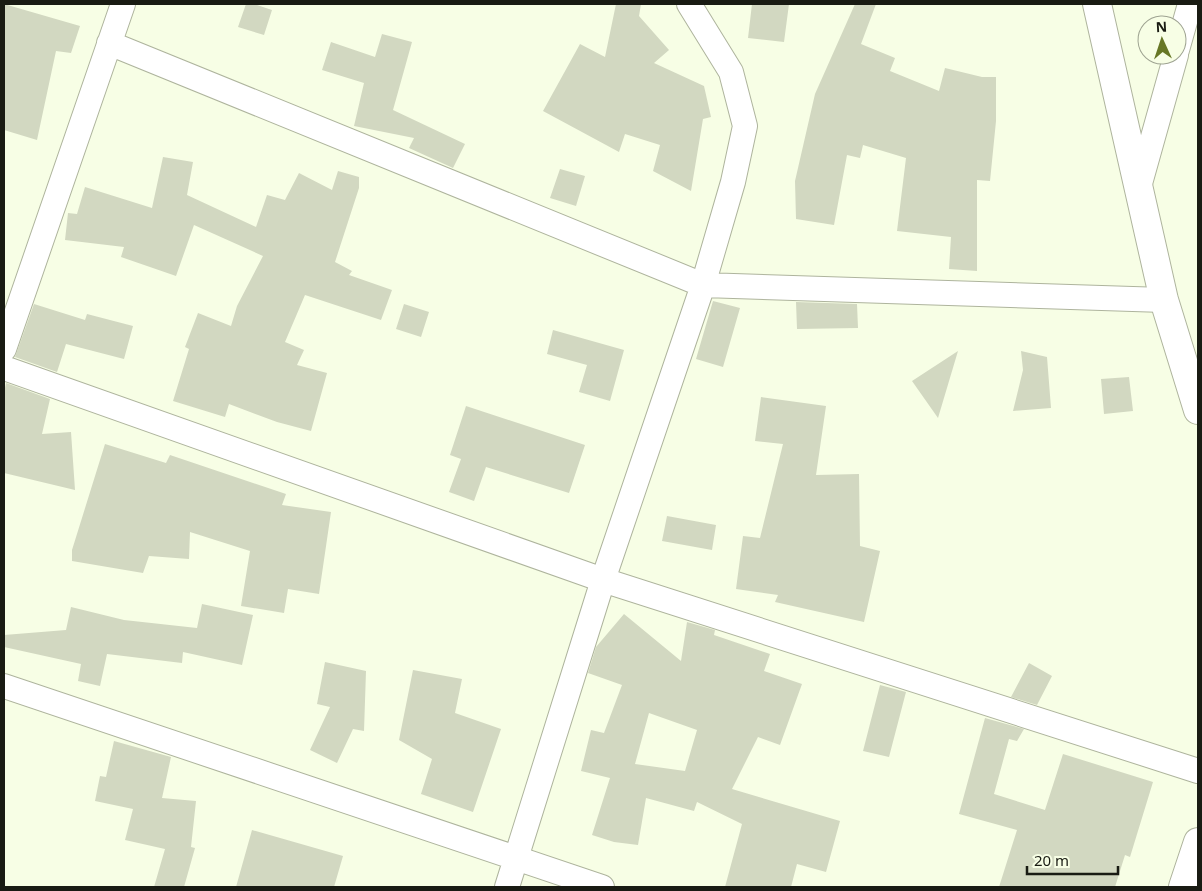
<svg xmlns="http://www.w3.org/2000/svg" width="1202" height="891" viewBox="0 0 1202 891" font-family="'Noto Sans',sans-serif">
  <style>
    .building { fill: #d2d8c1; fill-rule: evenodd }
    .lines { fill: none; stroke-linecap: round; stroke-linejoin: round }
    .street-casing { stroke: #aeb49d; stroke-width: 26 }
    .secondary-casing { stroke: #aeb49d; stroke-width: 30 }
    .street { stroke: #fff; stroke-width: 24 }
    .secondary { stroke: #fff; stroke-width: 28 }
  </style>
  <rect width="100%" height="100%" fill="#f7fee5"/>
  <path class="building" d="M 4,4 L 80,26 L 71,53 L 56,51 L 37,140 L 4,130 Z
    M 246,4 L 254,4 L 272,10 L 264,35 L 238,27 Z
    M 616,4 L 641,4 L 639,16 L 669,50 L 654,63 L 704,86 L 711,117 L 703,119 L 691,191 L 653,171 L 660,145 L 625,134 L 619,152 L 543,111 L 580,44 L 605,57 Z
    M 752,4 L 789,4 L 784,42 L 748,38 Z
    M 855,4 L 876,4 L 861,44 L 895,58 L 890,71 L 939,91 L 945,68 L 982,77 L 996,77 L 996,121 L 990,181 L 977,180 L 977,271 L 949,269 L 951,237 L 897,231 L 906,158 L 863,145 L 860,158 L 847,155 L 834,225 L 796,219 L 795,181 L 815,94 Z
    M 382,34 L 412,42 L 393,110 L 465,144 L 453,168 L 409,148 L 414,138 L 354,126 L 364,83 L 322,70 L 331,42 L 375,57 Z
    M 163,157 L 193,162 L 187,195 L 256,227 L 267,195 L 285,200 L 299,173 L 332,190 L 338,171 L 359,177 L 359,188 L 335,262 L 352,271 L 349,275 L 392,290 L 381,320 L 305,295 L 285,342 L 304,350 L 297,365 L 327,373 L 311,431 L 277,422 L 229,404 L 225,417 L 173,401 L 189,349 L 185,347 L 198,313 L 231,326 L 237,306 L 263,256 L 194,225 L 176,276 L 121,257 L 124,247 L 65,240 L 68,213 L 77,214 L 85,187 L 152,208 Z
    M 560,169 L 585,176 L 576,206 L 550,198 Z
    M 713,301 L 740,308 L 723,367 L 696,359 Z
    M 796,302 L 857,304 L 858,328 L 797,329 Z
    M 34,304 L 85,320 L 87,314 L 133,326 L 124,359 L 66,344 L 57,372 L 15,357 Z
    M 404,304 L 429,312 L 421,337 L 396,329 Z
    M 553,330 L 624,350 L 610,401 L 579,392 L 587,365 L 547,354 Z
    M 958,351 L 938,418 L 912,381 Z
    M 1021,351 L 1047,357 L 1051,408 L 1013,411 L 1023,370 Z
    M 1129,377 L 1133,411 L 1104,414 L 1101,379 Z
    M 6,383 L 50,399 L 42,434 L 71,432 L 75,490 L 4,473 L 4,393 Z
    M 761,397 L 826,406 L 816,475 L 859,474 L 860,546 L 880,551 L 864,622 L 775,602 L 778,595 L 736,589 L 743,536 L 760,538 L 783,444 L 755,441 Z
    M 466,406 L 585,445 L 569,493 L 486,467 L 474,501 L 449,492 L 461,459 L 450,455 Z
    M 105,444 L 166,463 L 170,455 L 286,494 L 282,505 L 331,512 L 319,594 L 288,589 L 284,613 L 241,606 L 250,551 L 190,532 L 189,559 L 149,556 L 143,573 L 72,561 L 72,550 Z
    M 667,516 L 716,525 L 712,550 L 662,541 Z
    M 202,604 L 253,615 L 242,665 L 183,652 L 182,663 L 107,654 L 100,686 L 78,681 L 81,664 L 4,647 L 4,635 L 66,630 L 71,607 L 124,620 L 197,628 Z
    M 624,614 L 681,661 L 687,622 L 715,630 L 714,635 L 770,654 L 764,671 L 802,684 L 780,745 L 758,737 L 732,789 L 840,821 L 826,872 L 797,864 L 791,887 L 725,887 L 742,824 L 697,802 L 694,811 L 646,798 L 638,845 L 614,842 L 592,835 L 610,778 L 581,771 L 591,730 L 604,733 L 622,685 L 588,673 L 596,647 ZM 649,713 L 697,730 L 685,771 L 635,764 Z
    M 325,662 L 366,671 L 364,731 L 353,729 L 337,763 L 310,750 L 330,707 L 317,704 Z
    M 1029,663 L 1052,676 L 1037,705 L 1011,697 Z
    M 413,670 L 462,679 L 455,713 L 501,729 L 473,812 L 421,794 L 432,759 L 399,740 Z
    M 880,685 L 906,692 L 889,757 L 863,751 Z
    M 985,718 L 1024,729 L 1017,741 L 1009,739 L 994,794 L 1045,810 L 1063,754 L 1153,782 L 1130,857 L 1125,855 L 1115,887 L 999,887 L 1017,830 L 959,814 Z
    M 114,741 L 171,757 L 162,798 L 196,801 L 191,847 L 195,848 L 184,887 L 154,887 L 165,849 L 125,840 L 133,809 L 95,801 L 100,776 L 106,777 Z
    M 252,830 L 343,856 L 334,887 L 236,887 Z"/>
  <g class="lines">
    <defs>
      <path id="street" d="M 109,43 L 703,285 L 1164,300
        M 1177,50 L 1190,4
        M 1139,187 L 1176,55
        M 4,349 L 123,4
        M 4,368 L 603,580 L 1198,771
        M 4,686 L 602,887
        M 507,887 L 603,580 L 703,285 L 733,182 L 745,126 L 731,72 L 689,4"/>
      <path id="secondary" d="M 1097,4 L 1164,300 L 1198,410
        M 1183,887 L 1198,842"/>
    </defs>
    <use href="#street" class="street-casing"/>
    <use href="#secondary" class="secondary-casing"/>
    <use href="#street" class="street"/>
    <use href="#secondary" class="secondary"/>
  </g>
  <rect width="1202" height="891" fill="none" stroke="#191b13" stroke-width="10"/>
  <g transform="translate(1162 40) rotate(357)"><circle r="24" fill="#f7fee5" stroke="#9ea391"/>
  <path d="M0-4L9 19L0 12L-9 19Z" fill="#677725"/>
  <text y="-8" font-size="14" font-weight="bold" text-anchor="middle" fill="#191b13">N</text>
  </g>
  <path d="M1027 866v8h91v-8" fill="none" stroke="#191b13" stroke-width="2.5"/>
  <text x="1034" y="866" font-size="15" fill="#191b13" stroke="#f7fee5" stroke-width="4" paint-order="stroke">20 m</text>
</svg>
